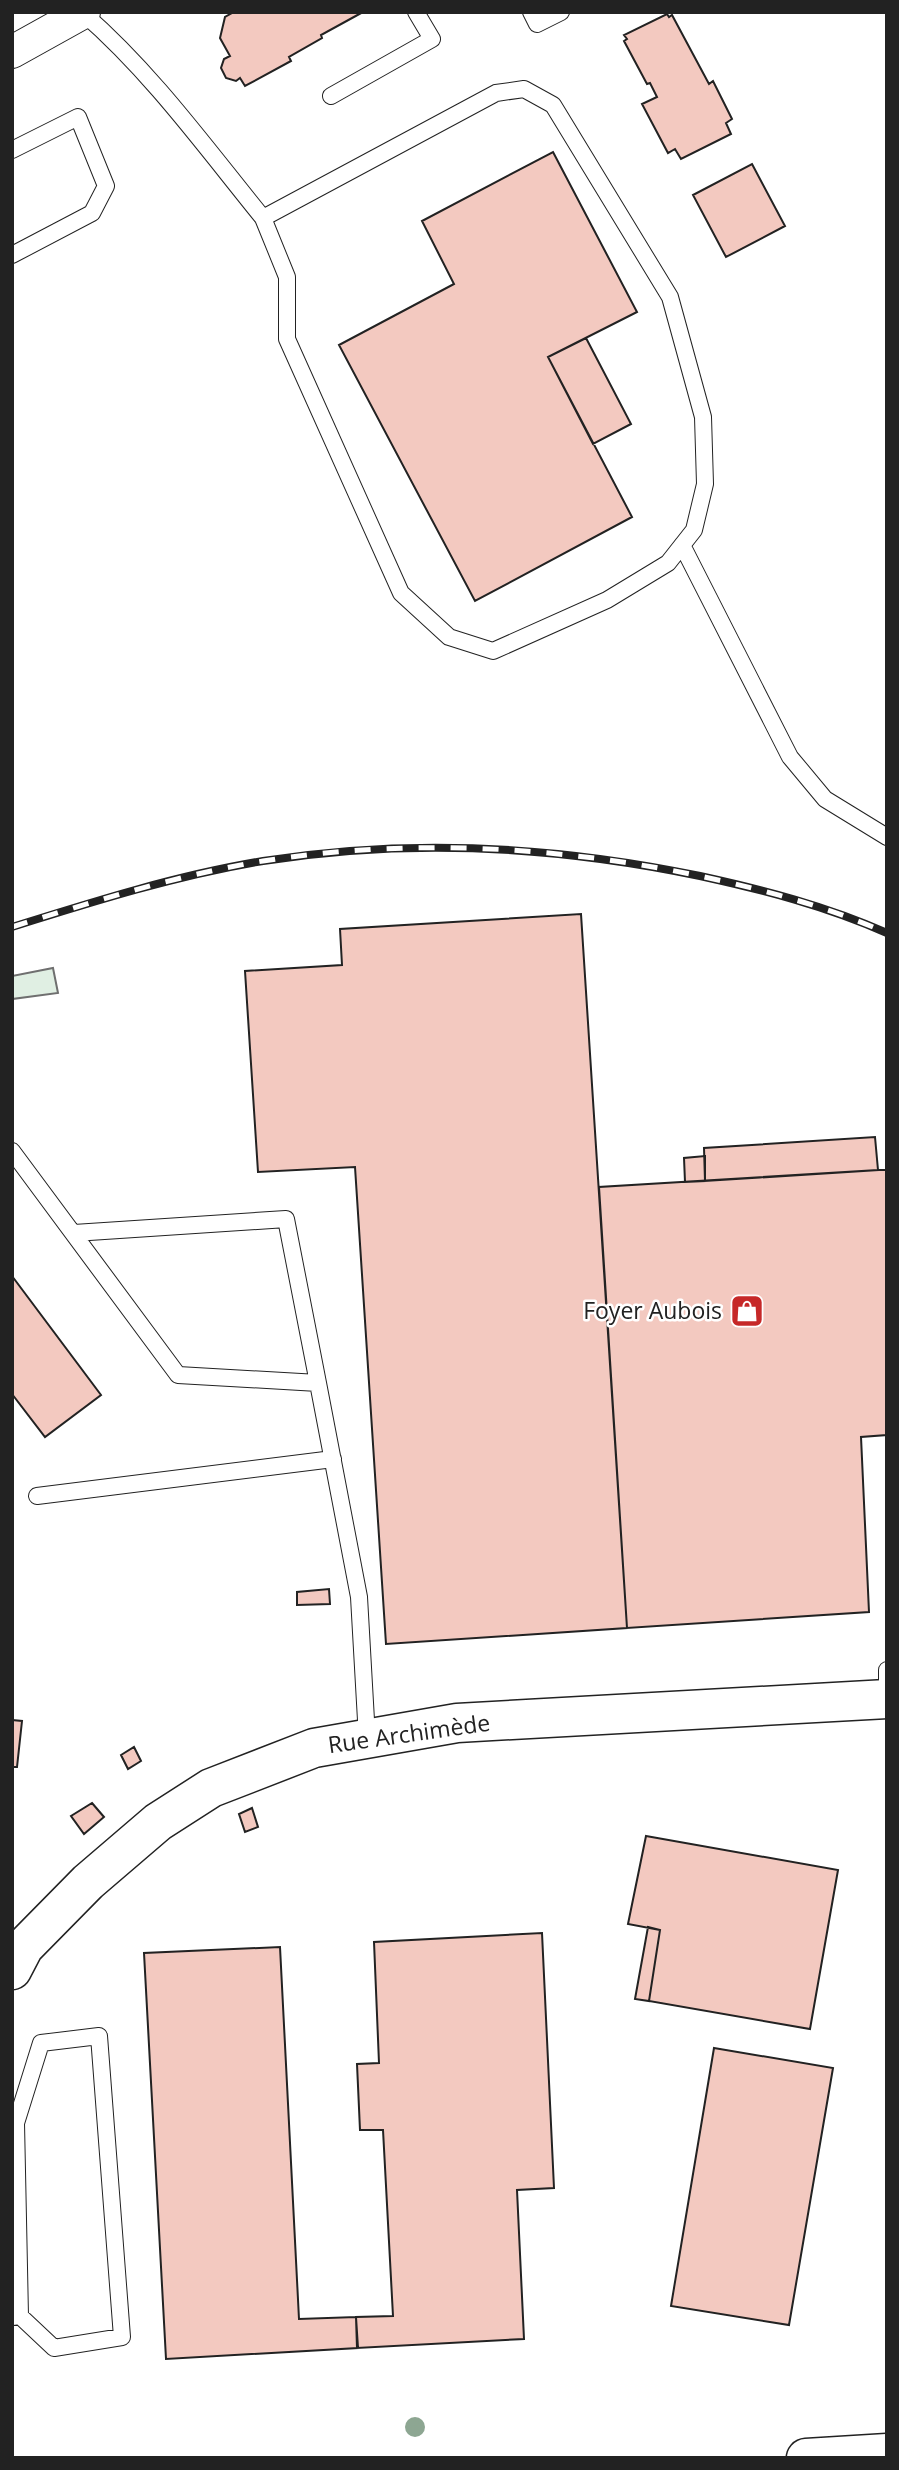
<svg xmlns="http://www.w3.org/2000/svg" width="899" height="2470" viewBox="0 0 899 2470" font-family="'Open Sans',sans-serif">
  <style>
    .green { fill: #e0efe3; stroke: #6f6f6f; stroke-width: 2 }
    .building { fill: #f3c9c0; stroke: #222; stroke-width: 2 }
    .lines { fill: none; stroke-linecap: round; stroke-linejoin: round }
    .lane-casing { stroke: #222; stroke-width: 18 }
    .street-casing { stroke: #222; stroke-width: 34 }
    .secondary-casing { stroke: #222; stroke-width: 41 }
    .lane { stroke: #fff; stroke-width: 16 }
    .street { stroke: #fff; stroke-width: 32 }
    .secondary { stroke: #fff; stroke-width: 38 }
    .rail-casing { stroke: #222; stroke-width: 8 }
    .rail { stroke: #fff; stroke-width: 5; stroke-dasharray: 16; stroke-linecap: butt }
    .tree { fill: #8da692 }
    .labels { text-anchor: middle; stroke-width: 5; stroke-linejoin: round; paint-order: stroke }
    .poi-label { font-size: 23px; fill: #222; stroke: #fff; text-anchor: end }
    .street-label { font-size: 23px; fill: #222; stroke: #fff }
  </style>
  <rect width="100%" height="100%" fill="#fff"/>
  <path class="green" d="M 53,968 L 58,993 L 12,999 L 12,976 Z"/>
  <path class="building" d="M 234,12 L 363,12 L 321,35 L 322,38 L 289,57 L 291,61 L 245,86 L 240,78 L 236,81 L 226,78 L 221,68 L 224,59 L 230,56 L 220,38 L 225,17 Z
    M 667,14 L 669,17 L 672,15 L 709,84 L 713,81 L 732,119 L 726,123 L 731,134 L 681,159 L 675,149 L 668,153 L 642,104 L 657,97 L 650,83 L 647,84 L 624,41 L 627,39 L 624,35 Z
    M 553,152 L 637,312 L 548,357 L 632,517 L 475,601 L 339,345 L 454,284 L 422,221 Z
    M 752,164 L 785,226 L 726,257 L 693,195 Z
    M 586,338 L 631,424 L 593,444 L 548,357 Z
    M 581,914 L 627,1628 L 386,1644 L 355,1167 L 258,1172 L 245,971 L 342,965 L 340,929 Z
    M 875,1137 L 878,1170 L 705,1181 L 704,1148 Z
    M 705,1156 L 705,1181 L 685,1182 L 684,1158 Z
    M 878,1170 L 887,1170 L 887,1435 L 861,1437 L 869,1612 L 627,1628 L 599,1187 Z
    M 12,1276 L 101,1395 L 45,1437 L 12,1394 Z
    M 329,1589 L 330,1604 L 297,1605 L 297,1592 Z
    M 12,1720 L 22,1721 L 17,1767 L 12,1767 Z
    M 134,1747 L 141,1761 L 128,1769 L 121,1755 Z
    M 92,1803 L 104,1817 L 84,1834 L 71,1816 Z
    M 252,1808 L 258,1827 L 245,1832 L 239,1814 Z
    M 646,1836 L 838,1870 L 810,2029 L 649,2001 L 660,1930 L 628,1924 Z
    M 648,1927 L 660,1930 L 649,2001 L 635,1999 Z
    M 542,1933 L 554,2188 L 517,2190 L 524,2339 L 357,2348 L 356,2317 L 393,2316 L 383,2130 L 360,2130 L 357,2064 L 379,2063 L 374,1942 Z
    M 280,1947 L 299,2319 L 356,2317 L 358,2348 L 166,2359 L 144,1953 Z
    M 714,2048 L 833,2068 L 789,2325 L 671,2306 Z"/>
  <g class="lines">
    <defs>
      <path id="lane" d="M 531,12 L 537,24 L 561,12
        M 83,13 C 152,73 206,148 263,218 L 496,93 L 524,89 L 553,105 L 670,297 L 703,417 L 705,484 L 694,530 L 668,563 L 607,600 L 493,651 L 449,637 L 401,593 L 287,339 L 287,277 L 263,218
        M 331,96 L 432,39 L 416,12
        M 12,150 L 78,117 L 106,186 L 92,213 L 12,255
        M 682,545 L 790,757 L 825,799 L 887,837
        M 12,1151 L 178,1375 L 318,1383 L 359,1597 L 367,1738
        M 74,1233 L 286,1219 L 318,1383
        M 37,1496 L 333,1459
        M 887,1670 L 887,1681
        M 12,2317 L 20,2316 L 54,2348 L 122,2337 L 99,2036 L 41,2043 L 16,2123 L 20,2316"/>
      <path id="street" d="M 12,52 L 84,12"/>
      <path id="secondary" d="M 12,1970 L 24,1947 L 88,1882 L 158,1822 L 211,1788 L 314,1748 L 457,1723 L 887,1699
        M 806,2458 L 887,2453"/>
    </defs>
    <use href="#lane" class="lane-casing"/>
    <use href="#street" class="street-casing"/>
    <use href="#secondary" class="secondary-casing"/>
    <use href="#lane" class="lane"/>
    <use href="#street" class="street"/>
    <use href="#secondary" class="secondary"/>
    <defs>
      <path id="rail" d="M 12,927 C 95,901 178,875 263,861 C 409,838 556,846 700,876 C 764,890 826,906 887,933"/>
    </defs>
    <use href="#rail" class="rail-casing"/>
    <use href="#rail" class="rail"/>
  </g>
  <circle class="tree" cx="415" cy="2427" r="10"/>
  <defs>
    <symbol id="shop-square" viewBox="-11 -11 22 22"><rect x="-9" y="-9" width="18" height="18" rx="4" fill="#c62828" stroke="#fff"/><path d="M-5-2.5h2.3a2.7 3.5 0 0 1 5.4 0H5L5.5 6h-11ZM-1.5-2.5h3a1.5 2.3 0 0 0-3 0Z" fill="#fff"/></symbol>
  </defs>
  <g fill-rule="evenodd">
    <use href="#shop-square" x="728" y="1292" width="38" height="38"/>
  </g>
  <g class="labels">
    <g class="poi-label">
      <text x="722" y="1319">Foyer Aubois</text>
    </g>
    <g class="street-label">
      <text transform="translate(409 1734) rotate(-8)" y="8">Rue Archimède</text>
    </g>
  </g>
  <rect width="899" height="2470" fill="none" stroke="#222222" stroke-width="28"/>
</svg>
